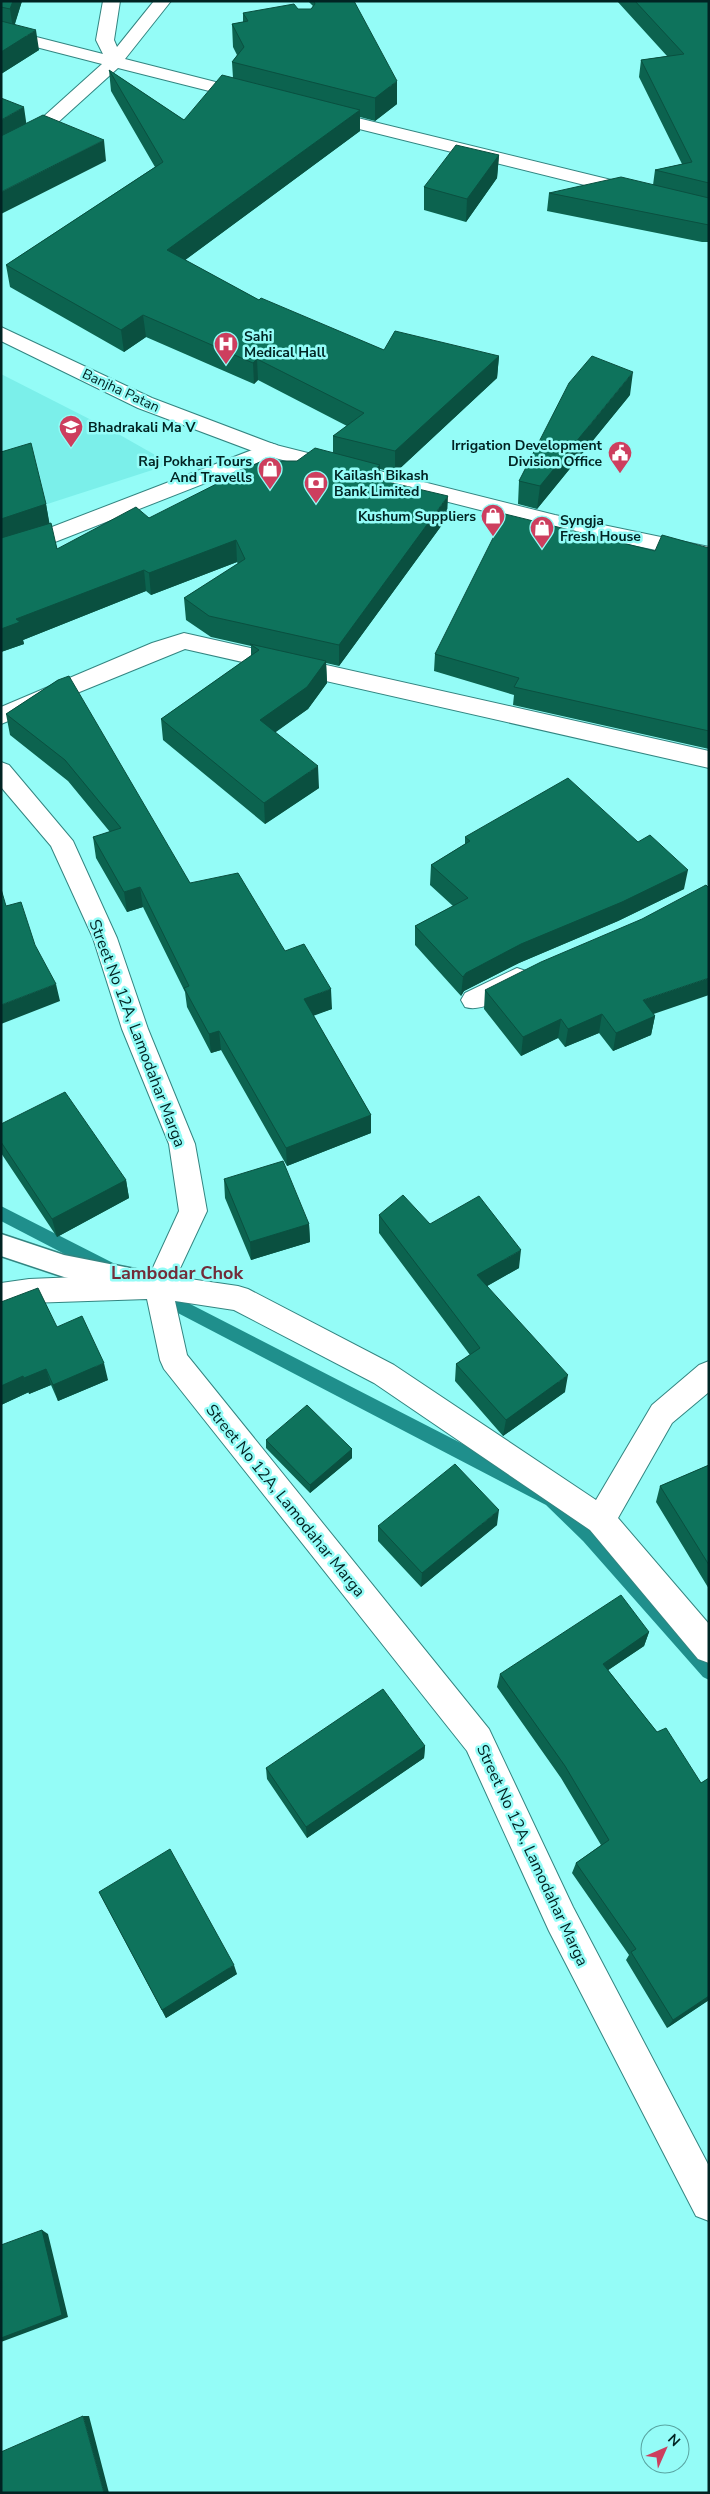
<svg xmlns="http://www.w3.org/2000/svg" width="710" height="2494" viewBox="0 0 710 2494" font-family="'Nunito Sans',sans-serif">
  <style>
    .built { fill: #7befea }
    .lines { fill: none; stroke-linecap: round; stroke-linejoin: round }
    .stream { fill: #1f8f8c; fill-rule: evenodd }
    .service-casing { stroke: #338581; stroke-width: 3 }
    .minor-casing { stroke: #338581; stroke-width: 2 }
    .tertiary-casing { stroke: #338581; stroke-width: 2 }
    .secondary-casing { stroke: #338581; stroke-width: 2 }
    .service { fill: #fff; fill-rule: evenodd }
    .minor { fill: #fff; fill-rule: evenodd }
    .tertiary { fill: #fff; fill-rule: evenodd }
    .secondary { fill: #fff; fill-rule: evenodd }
    .wall { fill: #0c634f }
    .shaded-wall { fill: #0a5040 }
    .building { fill: #0e735c; stroke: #0a5040 }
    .labels { text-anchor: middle; stroke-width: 5; stroke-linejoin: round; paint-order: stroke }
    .far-poi-label { font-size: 14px; font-weight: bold; fill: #012322; stroke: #94fcf7; text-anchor: start }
    .far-street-label { font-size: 14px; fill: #012322; stroke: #94fcf7 }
    .street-label { font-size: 16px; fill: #012322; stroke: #94fcf7 }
    .neighbourhood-label { font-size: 18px; font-weight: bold; fill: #722c39; stroke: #94fcf7 }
  </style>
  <rect width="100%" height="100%" fill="#94fcf7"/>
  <path class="built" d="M 1,374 L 113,431 L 171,464 L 1,519 Z"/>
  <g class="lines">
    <path class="stream" d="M 1,1206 L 117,1265 L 119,1270 L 117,1275 L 111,1277 L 105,1275 L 1,1221 Z
      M 157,1287 L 558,1493 L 595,1529 L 709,1657 L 709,1680 L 703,1677 L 583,1541 L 546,1505 L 151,1299 L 149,1294 L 151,1289 Z"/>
    <defs>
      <path id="service" d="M 1,1234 L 64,1255 L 145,1271 L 154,1275 L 158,1283 L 154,1291 L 145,1295 L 64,1277 L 1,1256 Z"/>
      <path id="minor" d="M 103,1 L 120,1 L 114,40 L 117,47 L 154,1 L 171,1 L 125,59 L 255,92 L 258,96 L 255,100 L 249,101 L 118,68 L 44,135 L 1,156 L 1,144 L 32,127 L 102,64 L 1,38 L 1,28 L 103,54 L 96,40 Z
        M 325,110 L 640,187 L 642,191 L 640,195 L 633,197 L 319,119 L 316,115 L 319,111 Z
        M 184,633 L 709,751 L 709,768 L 185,649 L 1,724 L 1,707 L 152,643 Z
        M 1,762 L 9,765 L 73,841 L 117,938 L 148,1029 L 195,1144 L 207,1211 L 176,1277 L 238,1286 L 248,1289 L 394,1365 L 596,1500 L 652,1405 L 699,1365 L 709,1361 L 709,1392 L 672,1423 L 618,1518 L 709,1624 L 709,1663 L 698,1659 L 590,1530 L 374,1383 L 234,1310 L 175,1301 L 187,1355 L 489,1729 L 573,1907 L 709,2166 L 709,2221 L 696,2216 L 549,1931 L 467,1751 L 164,1369 L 160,1360 L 147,1299 L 29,1303 L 1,1307 L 1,1283 L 29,1279 L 150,1274 L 179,1211 L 169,1144 L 122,1029 L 93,938 L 51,846 L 1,787 Z
        M 517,968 L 526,971 L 530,978 L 526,985 C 509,994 484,1013 465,1007 L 461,1000 L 465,993 Z"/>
      <path id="tertiary" d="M 270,443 L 277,445 L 280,450 L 277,455 L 55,542 L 1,559 L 1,544 L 39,532 Z"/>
      <path id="secondary" d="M 1,327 L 152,398 L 276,445 L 555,515 L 709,547 L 709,561 L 555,529 L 263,455 L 138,408 L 1,341 Z"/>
    </defs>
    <use href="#service" class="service-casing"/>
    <use href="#minor" class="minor-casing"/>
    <use href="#tertiary" class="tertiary-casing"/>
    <use href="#secondary" class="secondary-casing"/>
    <use href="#service" class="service"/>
    <use href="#minor" class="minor"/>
    <use href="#tertiary" class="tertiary"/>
    <use href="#secondary" class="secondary"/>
  </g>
  <path class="wall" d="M 1,1 L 22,1 L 15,24 L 39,50 L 1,74 Z
    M 308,1 L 354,1 L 397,104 L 375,121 L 360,117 L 360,131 L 185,260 L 259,300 L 384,350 L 499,356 L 497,378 L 395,473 L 380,469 L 380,480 L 447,518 L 339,666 L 326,663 L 327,683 L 308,709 L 275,732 L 319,788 L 265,824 L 163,740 L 161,719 L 251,656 L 251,646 L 211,637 L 186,620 L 184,598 L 238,564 L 237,562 L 151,595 L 146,591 L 23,640 L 24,644 L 1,652 L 1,452 L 46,504 L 49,523 L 57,549 L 149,518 L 297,461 L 333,453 L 333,436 L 347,426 L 258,380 L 254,384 L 146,337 L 124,352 L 10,287 L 6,265 L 155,167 L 111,91 L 109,70 L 184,120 L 233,78 L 232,62 L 237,55 L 233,47 L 232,24 L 243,22 L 243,13 L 298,9 L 311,9 L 313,6 Z
    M 617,1 L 709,1 L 709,242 L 702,242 L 547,211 L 549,193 L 653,185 L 655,170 L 682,164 L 639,77 L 641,60 L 667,56 Z
    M 499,155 L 497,178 L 466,222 L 424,210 L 424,187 Z
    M 630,395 L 537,509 L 518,504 L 519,481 Z
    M 709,548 L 709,749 L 513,705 L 514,695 L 434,671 L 435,654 L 655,551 Z
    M 58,680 L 190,883 L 285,951 L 332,1009 L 313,1015 L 371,1115 L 371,1133 L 287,1166 L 221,1050 L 211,1053 L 187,1007 L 185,992 L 143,907 L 127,912 L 96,858 L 93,837 L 110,832 L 68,781 L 10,735 L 6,714 Z
    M 465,837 L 684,889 L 618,921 L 519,963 L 464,991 L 461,996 L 415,945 L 415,926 L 453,906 L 430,885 L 431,865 L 465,844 Z
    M 485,990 L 653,1014 L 655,1016 L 651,1035 L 613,1051 L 599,1033 L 565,1047 L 558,1038 L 521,1056 L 484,1009 Z
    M 1,1124 L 126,1180 L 129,1198 L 57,1237 L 1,1153 Z
    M 224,1179 L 309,1224 L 310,1242 L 251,1260 L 225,1198 Z
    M 379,1215 L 430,1224 L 519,1268 L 487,1286 L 565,1392 L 503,1436 L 455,1381 L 456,1364 L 470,1355 L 379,1233 Z
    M 1,1302 L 57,1327 L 108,1380 L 58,1401 L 51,1385 L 29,1394 L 29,1392 L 1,1405 Z
    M 266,1440 L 352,1449 L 352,1458 L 310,1493 L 266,1448 Z
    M 709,1465 L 709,1589 L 656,1502 L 660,1486 Z
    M 497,1525 L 421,1587 L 378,1541 L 378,1526 Z
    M 649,1632 L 644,1646 L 608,1670 L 657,1732 L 701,1783 L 709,1778 L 709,2000 L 667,2028 L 626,1960 L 629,1955 L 572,1873 L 576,1863 L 601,1845 L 561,1778 L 497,1687 L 500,1674 Z
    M 425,1746 L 424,1758 L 307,1838 L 267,1779 L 266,1768 Z
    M 99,1892 L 237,1974 L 166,2018 Z"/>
  <path class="shaded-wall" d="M 13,1 L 22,1 L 13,29 L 10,9 Z
    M 36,30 L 39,50 L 1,74 L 1,52 Z
    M 397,81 L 397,104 L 375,121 L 375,98 Z
    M 24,107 L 27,128 L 1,142 L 1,120 Z
    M 360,110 L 360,131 L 169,272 L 167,250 Z
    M 104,140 L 106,161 L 1,214 L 1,192 Z
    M 499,155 L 497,178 L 466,222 L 467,199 Z
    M 143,315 L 146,337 L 124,352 L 121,330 Z
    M 499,356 L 497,378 L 395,473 L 395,451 Z
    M 257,359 L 258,380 L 254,384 L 253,363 Z
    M 633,372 L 630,395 L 537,509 L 540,486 Z
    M 380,465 L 380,487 L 367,477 Z
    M 448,496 L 447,518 L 339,666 L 339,645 Z
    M 46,504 L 50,526 L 1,542 L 1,519 Z
    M 236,540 L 237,562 L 151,595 L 149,573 Z
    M 144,570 L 146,591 L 23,640 L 24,644 L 1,652 L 1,629 L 16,619 Z
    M 326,661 L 327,683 L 308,709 L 262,742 L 260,720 Z
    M 318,766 L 319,788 L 265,824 L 264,803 Z
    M 688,870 L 684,889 L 618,921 L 519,963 L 464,991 L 461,996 L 463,977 L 466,973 L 521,944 Z
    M 140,887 L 143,907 L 127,912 L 124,892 Z
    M 709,978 L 709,995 L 639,1019 L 643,1000 Z
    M 56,984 L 60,1001 L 1,1024 L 1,1005 Z
    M 331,989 L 332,1009 L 305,1019 L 304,999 Z
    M 602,1014 L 599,1033 L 565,1047 L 568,1029 Z
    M 655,1016 L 651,1035 L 613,1051 L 616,1033 Z
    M 561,1019 L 558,1038 L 521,1056 L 523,1037 Z
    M 219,1031 L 221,1050 L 211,1053 L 209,1034 Z
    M 371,1115 L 371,1133 L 287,1166 L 286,1148 Z
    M 126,1180 L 129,1198 L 57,1237 L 52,1219 Z
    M 309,1224 L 310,1242 L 251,1260 L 250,1242 Z
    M 521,1250 L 519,1268 L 475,1293 L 477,1275 Z
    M 104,1363 L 108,1380 L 58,1401 L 53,1385 Z
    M 46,1369 L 51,1385 L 29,1394 L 24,1378 Z
    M 568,1375 L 565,1392 L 503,1436 L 506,1420 Z
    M 23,1376 L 29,1392 L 1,1405 L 1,1386 Z
    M 352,1449 L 352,1458 L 310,1493 L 310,1485 Z
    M 499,1510 L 497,1525 L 421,1587 L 422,1573 Z
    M 649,1632 L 644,1646 L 598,1677 L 603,1664 Z
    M 425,1746 L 424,1758 L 307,1838 L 306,1827 Z
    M 234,1965 L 237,1974 L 166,2018 L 162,2010 Z
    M 709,1996 L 709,2000 L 667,2028 L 673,2020 Z
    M 42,2230 L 48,2234 L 68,2317 L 1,2342 L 1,2338 Z
    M 83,2416 L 89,2416 L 109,2493 L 104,2493 Z"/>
  <path class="building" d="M 1,1 L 13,1 L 10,9 L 1,7 Z
    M 314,1 L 354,1 L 397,81 L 375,98 L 232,62 L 244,47 L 232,24 L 248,21 L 243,13 L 294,4 L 298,9 L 311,9 L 315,4 Z
    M 635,1 L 709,1 L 709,183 L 655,170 L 692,162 L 641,60 L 684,54 Z
    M 1,21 L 36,30 L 1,52 Z
    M 109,70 L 184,120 L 222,75 L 360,110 L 167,250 L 259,300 L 261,298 L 384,350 L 395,331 L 499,356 L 395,451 L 333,436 L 364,413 L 257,359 L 253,363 L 143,315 L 121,330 L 6,265 L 163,162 Z
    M 1,98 L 24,107 L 1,120 Z
    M 43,115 L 104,140 L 1,192 L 1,136 Z
    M 456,145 L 499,155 L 467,199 L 424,187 Z
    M 621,177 L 709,198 L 709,225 L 549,193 Z
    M 592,356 L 633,372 L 540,486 L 519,481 L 569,383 Z
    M 31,443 L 46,504 L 1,519 L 1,452 Z
    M 315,448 L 380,465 L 367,477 L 448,496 L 339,645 L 209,616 L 184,598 L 245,559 L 236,540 L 149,573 L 144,570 L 16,619 L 20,622 L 1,629 L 1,538 L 51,523 L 57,549 L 136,507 L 149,518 L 262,461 L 297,461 Z
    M 505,514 L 655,551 L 662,535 L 709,548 L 709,731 L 514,687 L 519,678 L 435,654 Z
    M 250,644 L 326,661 L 307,687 L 260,720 L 318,766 L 264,803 L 161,719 L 259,650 Z
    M 69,676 L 190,883 L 238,873 L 285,951 L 304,944 L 331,989 L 304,999 L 371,1115 L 286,1148 L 219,1031 L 209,1034 L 184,988 L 189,986 L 140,887 L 124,892 L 93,837 L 121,828 L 65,760 L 6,714 L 58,680 Z
    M 568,778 L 638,842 L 650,835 L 688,870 L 622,902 L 521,944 L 466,973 L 463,977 L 415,926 L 468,898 L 431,865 L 470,841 L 465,837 Z
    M 706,885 L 709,888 L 709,978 L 643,1000 L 655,1016 L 616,1033 L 602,1014 L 568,1029 L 561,1019 L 523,1037 L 485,990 L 541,962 L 642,919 Z
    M 1,889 L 6,906 L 21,902 L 35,945 L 56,984 L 1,1005 Z
    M 65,1092 L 126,1180 L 52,1219 L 1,1142 L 1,1124 Z
    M 283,1161 L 309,1224 L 250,1242 L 224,1179 Z
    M 403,1195 L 430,1224 L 479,1196 L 521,1250 L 477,1275 L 568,1375 L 506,1420 L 456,1364 L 480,1348 L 379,1215 Z
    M 38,1288 L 57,1327 L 82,1316 L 104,1363 L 53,1385 L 46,1369 L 24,1378 L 23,1376 L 1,1386 L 1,1302 Z
    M 307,1405 L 352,1449 L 310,1485 L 266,1440 Z
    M 455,1464 L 499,1510 L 422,1573 L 378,1526 Z
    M 709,1465 L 709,1565 L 660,1486 Z
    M 621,1595 L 649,1632 L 603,1664 L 657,1732 L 666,1728 L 701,1783 L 709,1778 L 709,1996 L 673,2020 L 631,1952 L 636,1949 L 576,1863 L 609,1840 L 565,1766 L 500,1674 Z
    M 383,1689 L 425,1746 L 306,1827 L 266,1768 Z
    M 170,1849 L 234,1965 L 162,2010 L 99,1892 Z
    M 42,2230 L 62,2315 L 1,2338 L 1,2245 Z
    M 83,2416 L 104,2493 L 1,2493 L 1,2452 Z"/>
  <defs>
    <symbol id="hospital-pin" viewBox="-11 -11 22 30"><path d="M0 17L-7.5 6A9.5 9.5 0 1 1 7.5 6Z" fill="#cd3e5e" stroke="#94fcf7"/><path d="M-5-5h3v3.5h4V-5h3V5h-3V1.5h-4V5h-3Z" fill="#fff"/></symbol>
    <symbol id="school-pin" viewBox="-11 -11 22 30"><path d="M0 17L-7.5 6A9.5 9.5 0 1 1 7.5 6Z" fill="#cd3e5e" stroke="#94fcf7"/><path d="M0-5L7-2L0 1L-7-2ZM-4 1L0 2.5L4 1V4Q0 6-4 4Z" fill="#fff"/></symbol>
    <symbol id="civic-pin" viewBox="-11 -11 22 30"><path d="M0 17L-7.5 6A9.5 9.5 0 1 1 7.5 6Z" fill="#cd3e5e" stroke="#94fcf7"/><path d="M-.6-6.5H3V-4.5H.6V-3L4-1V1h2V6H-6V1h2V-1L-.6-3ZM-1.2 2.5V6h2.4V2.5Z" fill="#fff"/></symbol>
    <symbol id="shop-pin" viewBox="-11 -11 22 30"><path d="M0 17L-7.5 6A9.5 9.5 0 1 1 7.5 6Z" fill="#cd3e5e" stroke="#94fcf7"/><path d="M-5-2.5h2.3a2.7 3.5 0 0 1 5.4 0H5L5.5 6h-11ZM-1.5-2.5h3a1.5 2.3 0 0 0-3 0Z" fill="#fff"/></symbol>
    <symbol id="bank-pin" viewBox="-11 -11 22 30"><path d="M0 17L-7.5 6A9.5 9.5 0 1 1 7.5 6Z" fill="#cd3e5e" stroke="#94fcf7"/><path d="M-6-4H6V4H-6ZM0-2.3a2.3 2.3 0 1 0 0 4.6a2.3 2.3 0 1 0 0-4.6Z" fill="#fff"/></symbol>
  </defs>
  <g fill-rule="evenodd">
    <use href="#hospital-pin" x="212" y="330" width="28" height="38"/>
    <use href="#school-pin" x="57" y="413" width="28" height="38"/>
    <use href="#civic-pin" x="606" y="439" width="28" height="38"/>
    <use href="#shop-pin" x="256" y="455" width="28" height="38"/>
    <use href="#bank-pin" x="302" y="469" width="28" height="38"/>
    <use href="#shop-pin" x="479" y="502" width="28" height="38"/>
    <use href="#shop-pin" x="528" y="514" width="28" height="38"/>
  </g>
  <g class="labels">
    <g class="far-poi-label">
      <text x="244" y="341">Sahi<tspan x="244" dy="16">Medical Hall</tspan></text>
      <text x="88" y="432">Bhadrakali Ma V</text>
      <text x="602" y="450" text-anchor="end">Irrigation Development<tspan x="602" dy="16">Division Office</tspan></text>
      <text x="252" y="466" text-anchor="end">Raj Pokhari Tours<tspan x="252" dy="16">And Travells</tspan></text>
      <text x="334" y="480">Kailash Bikash<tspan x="334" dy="16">Bank Limited</tspan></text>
      <text x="476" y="521" text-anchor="end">Kushum Suppliers</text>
      <text x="560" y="525">Syngja<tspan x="560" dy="16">Fresh House</tspan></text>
    </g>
    <g class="far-street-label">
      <text transform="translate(121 390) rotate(25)" y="5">Banjha Patan</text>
    </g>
    <g class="street-label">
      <text transform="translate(138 1033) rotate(69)" y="6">Street No 12A, Lamodahar Marga</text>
      <text transform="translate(286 1500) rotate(51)" y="6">Street No 12A, Lamodahar Marga</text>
      <text transform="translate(533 1855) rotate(65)" y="6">Street No 12A, Lamodahar Marga</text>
    </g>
    <g class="neighbourhood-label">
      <text x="177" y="1279">Lambodar Chok</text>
    </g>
  </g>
  <rect width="710" height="2494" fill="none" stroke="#012322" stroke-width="5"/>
  <g transform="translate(665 2449) rotate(45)"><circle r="24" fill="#94fcf7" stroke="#59a5a2"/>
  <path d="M0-4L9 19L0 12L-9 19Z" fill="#cd3e5e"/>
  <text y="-8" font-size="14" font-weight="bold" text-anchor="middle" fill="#012322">N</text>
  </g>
</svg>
